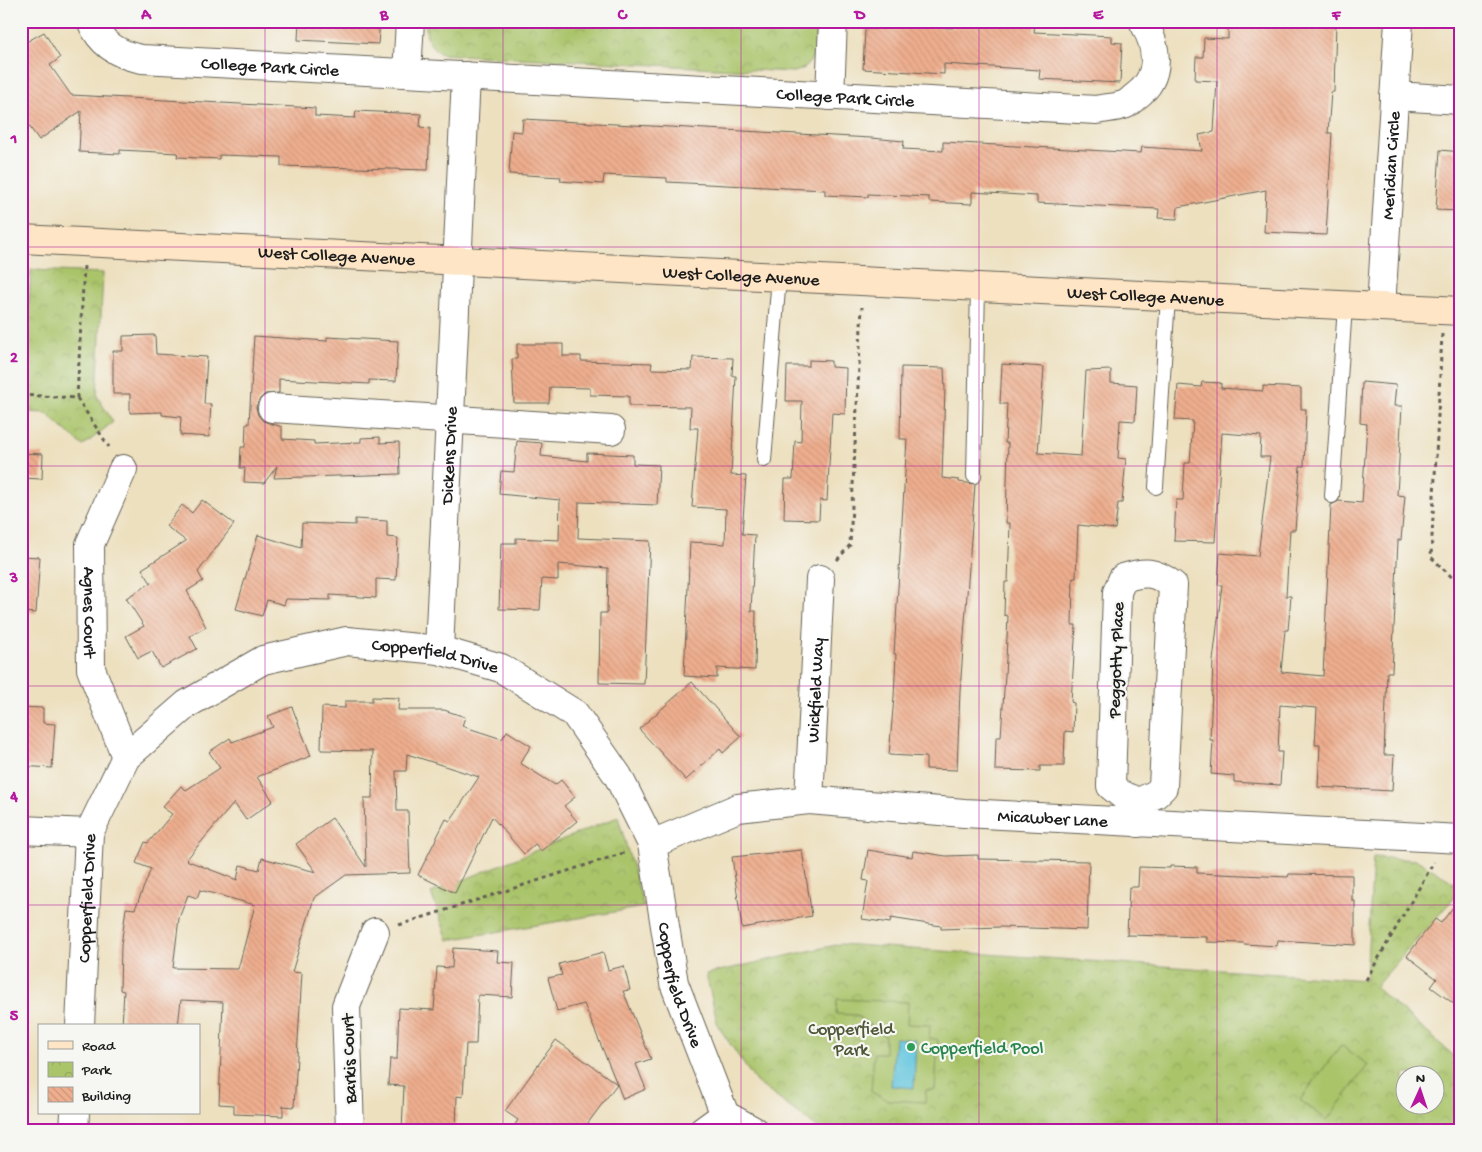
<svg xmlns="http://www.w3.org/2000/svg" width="1482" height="1152" viewBox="0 0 1482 1152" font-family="'Gochi Hand',sans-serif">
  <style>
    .park { fill: url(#park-crowns); stroke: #637043; fill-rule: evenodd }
    .pitch { fill: #aac46a; stroke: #637043 }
    .water { fill: #61c5de; stroke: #3e707d }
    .building { fill: url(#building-back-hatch); fill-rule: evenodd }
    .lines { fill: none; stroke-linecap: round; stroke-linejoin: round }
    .lane-casing { stroke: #656155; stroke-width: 16 }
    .street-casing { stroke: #656155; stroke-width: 30 }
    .secondary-casing { stroke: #656155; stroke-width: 30 }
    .path { stroke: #656155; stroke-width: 3; stroke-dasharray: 4 4; stroke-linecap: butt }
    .lane { stroke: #fff; stroke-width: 14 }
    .street { stroke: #fff; stroke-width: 28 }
    .secondary { stroke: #fde5c5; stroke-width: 28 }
    .grid { fill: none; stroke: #b5179e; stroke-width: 1; stroke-opacity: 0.55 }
    .leisure-dot { fill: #2e9e5b; stroke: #f6f6f2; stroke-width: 2 }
    .labels { text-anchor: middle; stroke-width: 4.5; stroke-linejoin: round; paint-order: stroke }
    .street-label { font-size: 18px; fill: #1c1c1c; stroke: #f6f6f2 }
    .park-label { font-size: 18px; fill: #4e5737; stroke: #f6f6f2 }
    .leisure-label { font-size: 18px; fill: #27864d; stroke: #f6f6f2; text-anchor: start }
    .neatline { fill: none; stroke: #b5179e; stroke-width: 2 }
    .grid-label { font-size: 16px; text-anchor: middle; font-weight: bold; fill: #b5179e }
  </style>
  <defs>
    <pattern id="park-crowns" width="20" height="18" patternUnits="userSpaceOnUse" patternTransform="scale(1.25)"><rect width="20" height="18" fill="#aac46a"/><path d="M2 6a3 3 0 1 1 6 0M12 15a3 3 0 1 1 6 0" fill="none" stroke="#92a85b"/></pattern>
    <pattern id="building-back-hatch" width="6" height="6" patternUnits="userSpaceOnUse" patternTransform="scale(1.25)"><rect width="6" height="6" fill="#eeae8e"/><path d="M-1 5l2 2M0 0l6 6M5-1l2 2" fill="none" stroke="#cc957a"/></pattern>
  </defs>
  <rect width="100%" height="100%" fill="#f6f6f2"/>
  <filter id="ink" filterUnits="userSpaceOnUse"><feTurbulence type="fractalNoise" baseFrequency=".02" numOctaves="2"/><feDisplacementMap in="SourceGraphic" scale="10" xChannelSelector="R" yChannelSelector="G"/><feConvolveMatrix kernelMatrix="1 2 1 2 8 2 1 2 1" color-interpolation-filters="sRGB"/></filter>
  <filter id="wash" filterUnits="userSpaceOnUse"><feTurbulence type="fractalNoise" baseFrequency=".0096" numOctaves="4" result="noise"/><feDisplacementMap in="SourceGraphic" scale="20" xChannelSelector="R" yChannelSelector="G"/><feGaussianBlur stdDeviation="1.12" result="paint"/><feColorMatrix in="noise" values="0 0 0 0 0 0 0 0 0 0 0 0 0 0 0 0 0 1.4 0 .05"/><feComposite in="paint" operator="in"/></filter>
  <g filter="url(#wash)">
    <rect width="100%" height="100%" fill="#ede0bf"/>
    <path class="park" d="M 426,21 L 814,21 C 819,41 816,69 793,72 L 441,54 C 428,45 425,36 426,21 Z
      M 31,270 L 103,273 L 97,396 L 113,422 L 83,446 L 46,413 L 21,412 L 21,372 L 24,372 Z
      M 618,817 L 644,907 L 448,940 L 431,893 Z
      M 1373,857 L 1417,860 L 1461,887 L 1461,890 L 1375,987 L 1461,1062 L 1461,1131 L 822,1131 L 756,1082 L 718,1026 L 706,974 L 840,944 L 1366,980 ZM 1404,1074 L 1434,1074 L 1434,1104 L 1404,1104 Z"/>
    <path class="pitch" d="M 837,999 L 908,1002 L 907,1024 L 930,1025 L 929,1038 L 938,1040 L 935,1090 L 926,1090 L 925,1102 L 888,1100 L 871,1092 L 874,1053 L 885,1053 L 885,1036 L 856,1015 L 836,1014 Z
      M 1341,1045 L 1368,1065 L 1327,1120 L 1300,1100 Z"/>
    <path class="water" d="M 895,1038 L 916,1040 L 914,1088 L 891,1086 Z"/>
    <g id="blocks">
      <path class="building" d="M 299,21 L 380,21 L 378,44 L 298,40 Z
        M 954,21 L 1035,23 L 1034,32 L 1112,36 L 1112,42 L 1122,43 L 1120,83 L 1039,79 L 1040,70 L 944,64 L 944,74 L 863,69 L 865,29 L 875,29 L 875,24 L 953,28 Z
        M 1228,21 L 1336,21 L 1334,92 L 1331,92 L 1328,133 L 1332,133 L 1326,235 L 1264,232 L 1266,190 L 1178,207 L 1177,219 L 1158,218 L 1159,209 L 1037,203 L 1037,196 L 972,192 L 972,204 L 929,202 L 929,197 L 868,194 L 868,197 L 825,195 L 825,190 L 667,182 L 667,178 L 604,175 L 603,184 L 560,181 L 561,177 L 509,174 L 512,131 L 522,132 L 523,119 L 871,138 L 904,141 L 903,149 L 943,151 L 943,142 L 1141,153 L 1142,147 L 1202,151 L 1199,135 L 1214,132 L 1217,81 L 1195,80 L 1196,57 L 1203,57 L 1204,38 L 1228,39 Z
        M 44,32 L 60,58 L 50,65 L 71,95 L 315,108 L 315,116 L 355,118 L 356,111 L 421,114 L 420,127 L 430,128 L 428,170 L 281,166 L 281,157 L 219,155 L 219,159 L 177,157 L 178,153 L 120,150 L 120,154 L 79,152 L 81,111 L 39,140 L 21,115 L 21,45 Z
        M 1440,150 L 1461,152 L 1461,211 L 1436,210 Z
        M 155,335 L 156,354 L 207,357 L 204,404 L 211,404 L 209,437 L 180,435 L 181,417 L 162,415 L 162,412 L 130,413 L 130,394 L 113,394 L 113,351 L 123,351 L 123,336 Z
        M 254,336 L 327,341 L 327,337 L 398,341 L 396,381 L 369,380 L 369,384 L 279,379 L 279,393 L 265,394 L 259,400 L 256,407 L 258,415 L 263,421 L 282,427 L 282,439 L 314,441 L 314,444 L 361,442 L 361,438 L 380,437 L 380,443 L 399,442 L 400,474 L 274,478 L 277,466 L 264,483 L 244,482 L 245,468 L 240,468 L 241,447 L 245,447 L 246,424 L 249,424 Z
        M 517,344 L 563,344 L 563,356 L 581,356 L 581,361 L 652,363 L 651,369 L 692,370 L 693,357 L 733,358 L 732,376 L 736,376 L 731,475 L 746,476 L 742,534 L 755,535 L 751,611 L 756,611 L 755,670 L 717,668 L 717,678 L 684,676 L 690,542 L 725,544 L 726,509 L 692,507 L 698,428 L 690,428 L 691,407 L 629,406 L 629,396 L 590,395 L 590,388 L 550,387 L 549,403 L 514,403 L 512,359 L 517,359 Z
        M 809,360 L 831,361 L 831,367 L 846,368 L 845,414 L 832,413 L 827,501 L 820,500 L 819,520 L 784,519 L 785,479 L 793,479 L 795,441 L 801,442 L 802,401 L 786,401 L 787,366 L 809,366 Z
        M 1002,364 L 1044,367 L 1038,453 L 1081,456 L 1086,371 L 1111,370 L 1111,383 L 1137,385 L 1135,421 L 1120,420 L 1118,458 L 1126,459 L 1122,503 L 1118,503 L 1115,529 L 1078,525 L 1076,578 L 1073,578 L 1072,625 L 1076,625 L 1071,702 L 1074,703 L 1073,732 L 1065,731 L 1064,766 L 1040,766 L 1040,771 L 995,770 L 996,737 L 1001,737 L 1006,659 L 1008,616 L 1004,615 L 1005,582 L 1008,582 L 1010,523 L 1006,523 L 1008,443 L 1005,443 L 1007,404 L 1000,404 Z
        M 901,367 L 944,368 L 945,389 L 942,478 L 959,480 L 959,482 L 975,484 L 960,691 L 957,770 L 926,769 L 926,757 L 889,755 L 894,697 L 896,654 L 894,654 L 907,439 L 900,439 Z
        M 1202,382 L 1221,383 L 1221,388 L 1263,391 L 1263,386 L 1301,388 L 1301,409 L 1306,409 L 1304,466 L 1300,466 L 1295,530 L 1290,530 L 1286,596 L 1291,596 L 1288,630 L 1285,630 L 1281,672 L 1323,676 L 1331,505 L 1339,501 L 1362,503 L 1367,424 L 1360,423 L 1362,382 L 1396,385 L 1394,406 L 1402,406 L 1397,495 L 1405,496 L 1401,540 L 1398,540 L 1392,672 L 1387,672 L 1384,755 L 1394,755 L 1392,791 L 1318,787 L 1320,745 L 1315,745 L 1317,708 L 1280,705 L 1278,752 L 1282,752 L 1280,785 L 1234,782 L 1234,776 L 1211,774 L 1213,740 L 1210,740 L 1213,661 L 1222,585 L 1218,585 L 1220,553 L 1258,556 L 1270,457 L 1260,457 L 1261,436 L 1222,433 L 1215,542 L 1174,541 L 1176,500 L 1183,500 L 1185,463 L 1190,463 L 1193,421 L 1175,420 L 1178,385 L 1201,387 Z
        M 517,441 L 542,443 L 541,456 L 587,461 L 587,453 L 633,455 L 633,464 L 659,465 L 657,505 L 579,502 L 578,538 L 650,541 L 644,684 L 599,683 L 600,613 L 607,613 L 608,568 L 558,564 L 558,580 L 542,579 L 540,610 L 499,609 L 501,543 L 516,543 L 516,538 L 559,540 L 560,500 L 499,494 L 501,471 L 514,472 Z
        M 21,453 L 43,454 L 42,479 L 21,478 Z
        M 202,500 L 234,524 L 198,572 L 203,581 L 187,591 L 206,627 L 190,636 L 197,649 L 161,668 L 152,651 L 138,658 L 126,636 L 144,626 L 126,598 L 151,583 L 142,569 L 186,541 L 166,526 L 182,505 L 192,513 Z
        M 355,519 L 387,521 L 387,537 L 398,538 L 396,580 L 376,579 L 376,598 L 330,595 L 330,600 L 286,599 L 284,605 L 267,600 L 262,616 L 236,609 L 258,535 L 301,548 L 302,523 L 355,525 Z
        M 21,556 L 40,557 L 36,613 L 21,612 Z
        M 692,682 L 741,737 L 723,753 L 720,749 L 686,780 L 639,729 Z
        M 372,697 L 399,698 L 398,710 L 444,710 L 465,717 L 462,726 L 502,739 L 507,731 L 531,746 L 520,763 L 555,785 L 561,780 L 575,797 L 564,806 L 577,821 L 541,851 L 535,844 L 524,854 L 492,817 L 455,893 L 418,875 L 446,819 L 450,821 L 479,777 L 407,754 L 406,771 L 396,771 L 397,811 L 408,811 L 410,873 L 346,875 L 314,898 L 292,972 L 302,973 L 294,1107 L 283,1106 L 283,1116 L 234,1114 L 234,1105 L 219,1104 L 223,1002 L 181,1000 L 178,1026 L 122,1026 L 124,991 L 120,990 L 121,946 L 126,908 L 135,909 L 151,869 L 136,863 L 145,842 L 148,843 L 172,814 L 162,807 L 181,786 L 186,790 L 220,768 L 209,752 L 230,738 L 232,742 L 273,727 L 268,716 L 292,707 L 311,756 L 257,777 L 273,801 L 246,820 L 234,803 L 186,860 L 237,880 L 240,865 L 259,870 L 262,858 L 316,872 L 296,844 L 332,818 L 366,867 L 364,798 L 372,798 L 373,751 L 321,750 L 322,707 L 345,708 L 345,701 L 372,701 ZM 200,890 L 255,905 L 238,969 L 173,968 L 179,918 L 188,895 L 197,898 Z
        M 21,707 L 43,708 L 43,723 L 55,724 L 52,768 L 21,766 Z
        M 802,850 L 812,916 L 742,928 L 732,857 Z
        M 868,850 L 912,857 L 913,851 L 946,856 L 978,855 L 978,859 L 1089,861 L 1087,930 L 1001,927 L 941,929 L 941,926 L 891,918 L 890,923 L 862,919 L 868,881 L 863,880 Z
        M 1170,866 L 1197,867 L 1197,873 L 1288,877 L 1289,874 L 1352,875 L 1352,901 L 1355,901 L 1355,945 L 1278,940 L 1277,946 L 1244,944 L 1244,943 L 1207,942 L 1207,937 L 1127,935 L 1129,887 L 1138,887 L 1139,867 L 1170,868 Z
        M 1461,897 L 1461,1009 L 1431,987 L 1437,979 L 1407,956 L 1435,919 L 1441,923 Z
        M 453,948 L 498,951 L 497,962 L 514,963 L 512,997 L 478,995 L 476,1044 L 466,1044 L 463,1097 L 457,1096 L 456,1131 L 402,1131 L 404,1086 L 388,1085 L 390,1059 L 397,1059 L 399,1008 L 434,1010 L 437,967 L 452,968 Z
        M 603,952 L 608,970 L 624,966 L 630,990 L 623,991 L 651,1059 L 636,1064 L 646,1089 L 623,1099 L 617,1084 L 582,1131 L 511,1131 L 518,1120 L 505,1111 L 556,1040 L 617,1084 L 584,1004 L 557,1011 L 548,978 L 562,975 L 559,964 Z"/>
    </g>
  </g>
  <g filter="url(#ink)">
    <use href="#blocks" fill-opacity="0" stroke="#656155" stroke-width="1"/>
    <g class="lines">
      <defs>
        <path id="lane" d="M 764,460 L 779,277
          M 974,476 L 978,287
          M 1156,487 L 1168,297
          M 1332,496 L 1345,306"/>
        <g id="street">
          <path id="s1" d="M 91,21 C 101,44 118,55 142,59 L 1097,110 C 1105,108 1115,108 1123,105 C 1128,104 1132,99 1136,96 C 1162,77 1158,47 1143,21"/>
          <path d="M 407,73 L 410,21"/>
          <path d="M 830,96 L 833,21"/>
          <path d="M 1394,96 L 1461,100"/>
          <path id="s2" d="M 1381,307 L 1399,21"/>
          <path d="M 272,408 L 611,430"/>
          <path id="s3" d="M 123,469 L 90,544 L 91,669 L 126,757"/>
          <path id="s4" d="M 439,650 L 466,76"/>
          <path id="s5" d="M 809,800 L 820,579"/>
          <path d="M 1138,823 L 1139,802 L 1156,794 L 1163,787 L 1173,585 C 1154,571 1145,571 1123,578 L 1117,592 L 1111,786 L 1122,795 L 1139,802"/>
          <path d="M 21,830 L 89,833"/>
          <path id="s6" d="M 652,844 L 738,808 L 809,800 L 964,813 L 1461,839"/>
          <path id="s7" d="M 80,1026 L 89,833 L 126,757 L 187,704 L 263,660 L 347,641 L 439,650 L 501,668 L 575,714 L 618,776 L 652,844 L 674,983 L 725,1115 L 754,1131"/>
          <path d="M 74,1131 L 75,1113"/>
          <path d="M 350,1131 L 346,1006 L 375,932"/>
          <path d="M 703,1131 L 725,1115"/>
        </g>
        <g id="secondary">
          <path id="s8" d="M 21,239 L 1461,311"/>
        </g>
      </defs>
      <use href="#lane" class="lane-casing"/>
      <use href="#street" class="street-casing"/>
      <use href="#secondary" class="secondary-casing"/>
      <path class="path" d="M 1442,334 L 1431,557 L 1461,586
        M 21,395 L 77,398 L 109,447
        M 77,398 L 84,266
        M 837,560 L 850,545 L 862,307
        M 399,925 L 627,852
        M 1366,980 L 1434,862"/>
      <use href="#lane" class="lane"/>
      <use href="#street" class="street"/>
      <use href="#secondary" class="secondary"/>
    </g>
  </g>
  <path class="grid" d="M 265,21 L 265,1131M 503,21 L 503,1131M 741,21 L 741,1131M 979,21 L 979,1131M 1217,21 L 1217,1131M 21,247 L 1461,247M 21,466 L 1461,466M 21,686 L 1461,686M 21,905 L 1461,905"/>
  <circle class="leisure-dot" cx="911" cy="1047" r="5"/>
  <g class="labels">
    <g class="street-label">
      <text dy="6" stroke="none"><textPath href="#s1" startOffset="195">College Park Circle</textPath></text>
      <text dy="6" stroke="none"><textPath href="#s1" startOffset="771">College Park Circle</textPath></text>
      <text dy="6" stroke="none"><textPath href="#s2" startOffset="142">Meridian Circle</textPath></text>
      <text dy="6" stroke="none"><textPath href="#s8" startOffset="316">West College Avenue</textPath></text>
      <text dy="6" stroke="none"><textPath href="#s8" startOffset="721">West College Avenue</textPath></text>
      <text dy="6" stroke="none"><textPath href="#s8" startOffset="1126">West College Avenue</textPath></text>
      <text dy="6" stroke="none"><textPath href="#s4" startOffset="195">Dickens Drive</textPath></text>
      <text dy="6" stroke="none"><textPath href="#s3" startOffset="150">Agnes Court</textPath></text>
      <text dy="6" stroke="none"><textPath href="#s7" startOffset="622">Copperfield Drive</textPath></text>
      <text transform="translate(1115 660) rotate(-88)" y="6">Peggotty Place</text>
      <text dy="6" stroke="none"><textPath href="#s5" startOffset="110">Wickfield Way</textPath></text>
      <text dy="6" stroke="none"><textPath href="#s6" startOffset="409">Micawber Lane</textPath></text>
      <text dy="6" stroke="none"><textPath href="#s7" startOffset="128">Copperfield Drive</textPath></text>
      <text dy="6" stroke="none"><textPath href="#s7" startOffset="1072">Copperfield Drive</textPath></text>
      <text transform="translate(348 1059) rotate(-92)" y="6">Barkis Court</text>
    </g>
    <g class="park-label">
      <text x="851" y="1034">Copperfield<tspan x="851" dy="21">Park</tspan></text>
    </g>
    <g class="leisure-label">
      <text x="921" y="1053">Copperfield Pool</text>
    </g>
  </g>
  <rect width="1482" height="1152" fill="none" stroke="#f6f6f2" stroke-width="55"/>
  <rect x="38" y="1024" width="162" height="90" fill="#f6f6f2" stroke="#9f9f9c"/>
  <rect x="48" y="1041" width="25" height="8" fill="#fde5c5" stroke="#9f9f9c"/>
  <text x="82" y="1050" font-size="15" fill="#1c1c1c">Road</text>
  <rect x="48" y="1062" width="25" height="15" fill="url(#park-crowns)" stroke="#9f9f9c"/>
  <text x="82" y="1074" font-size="15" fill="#1c1c1c">Park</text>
  <rect x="48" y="1087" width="25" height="15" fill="url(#building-back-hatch)" stroke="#9f9f9c"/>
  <text x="82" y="1100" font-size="15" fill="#1c1c1c">Building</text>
  <g transform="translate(1420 1090) rotate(3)"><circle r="24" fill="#f6f6f2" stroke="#9f9f9c"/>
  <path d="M0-4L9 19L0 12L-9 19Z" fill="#b5179e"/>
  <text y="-8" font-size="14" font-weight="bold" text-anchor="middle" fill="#1c1c1c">N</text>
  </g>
  <rect x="28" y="28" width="1426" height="1096" class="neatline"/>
  <g class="grid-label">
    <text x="146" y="19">A</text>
    <text x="384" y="19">B</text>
    <text x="622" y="19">C</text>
    <text x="860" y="19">D</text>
    <text x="1098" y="19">E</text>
    <text x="1336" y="19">F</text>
    <text x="14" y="143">1</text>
    <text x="14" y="362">2</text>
    <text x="14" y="582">3</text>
    <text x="14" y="801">4</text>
    <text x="14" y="1020">5</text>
  </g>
</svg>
